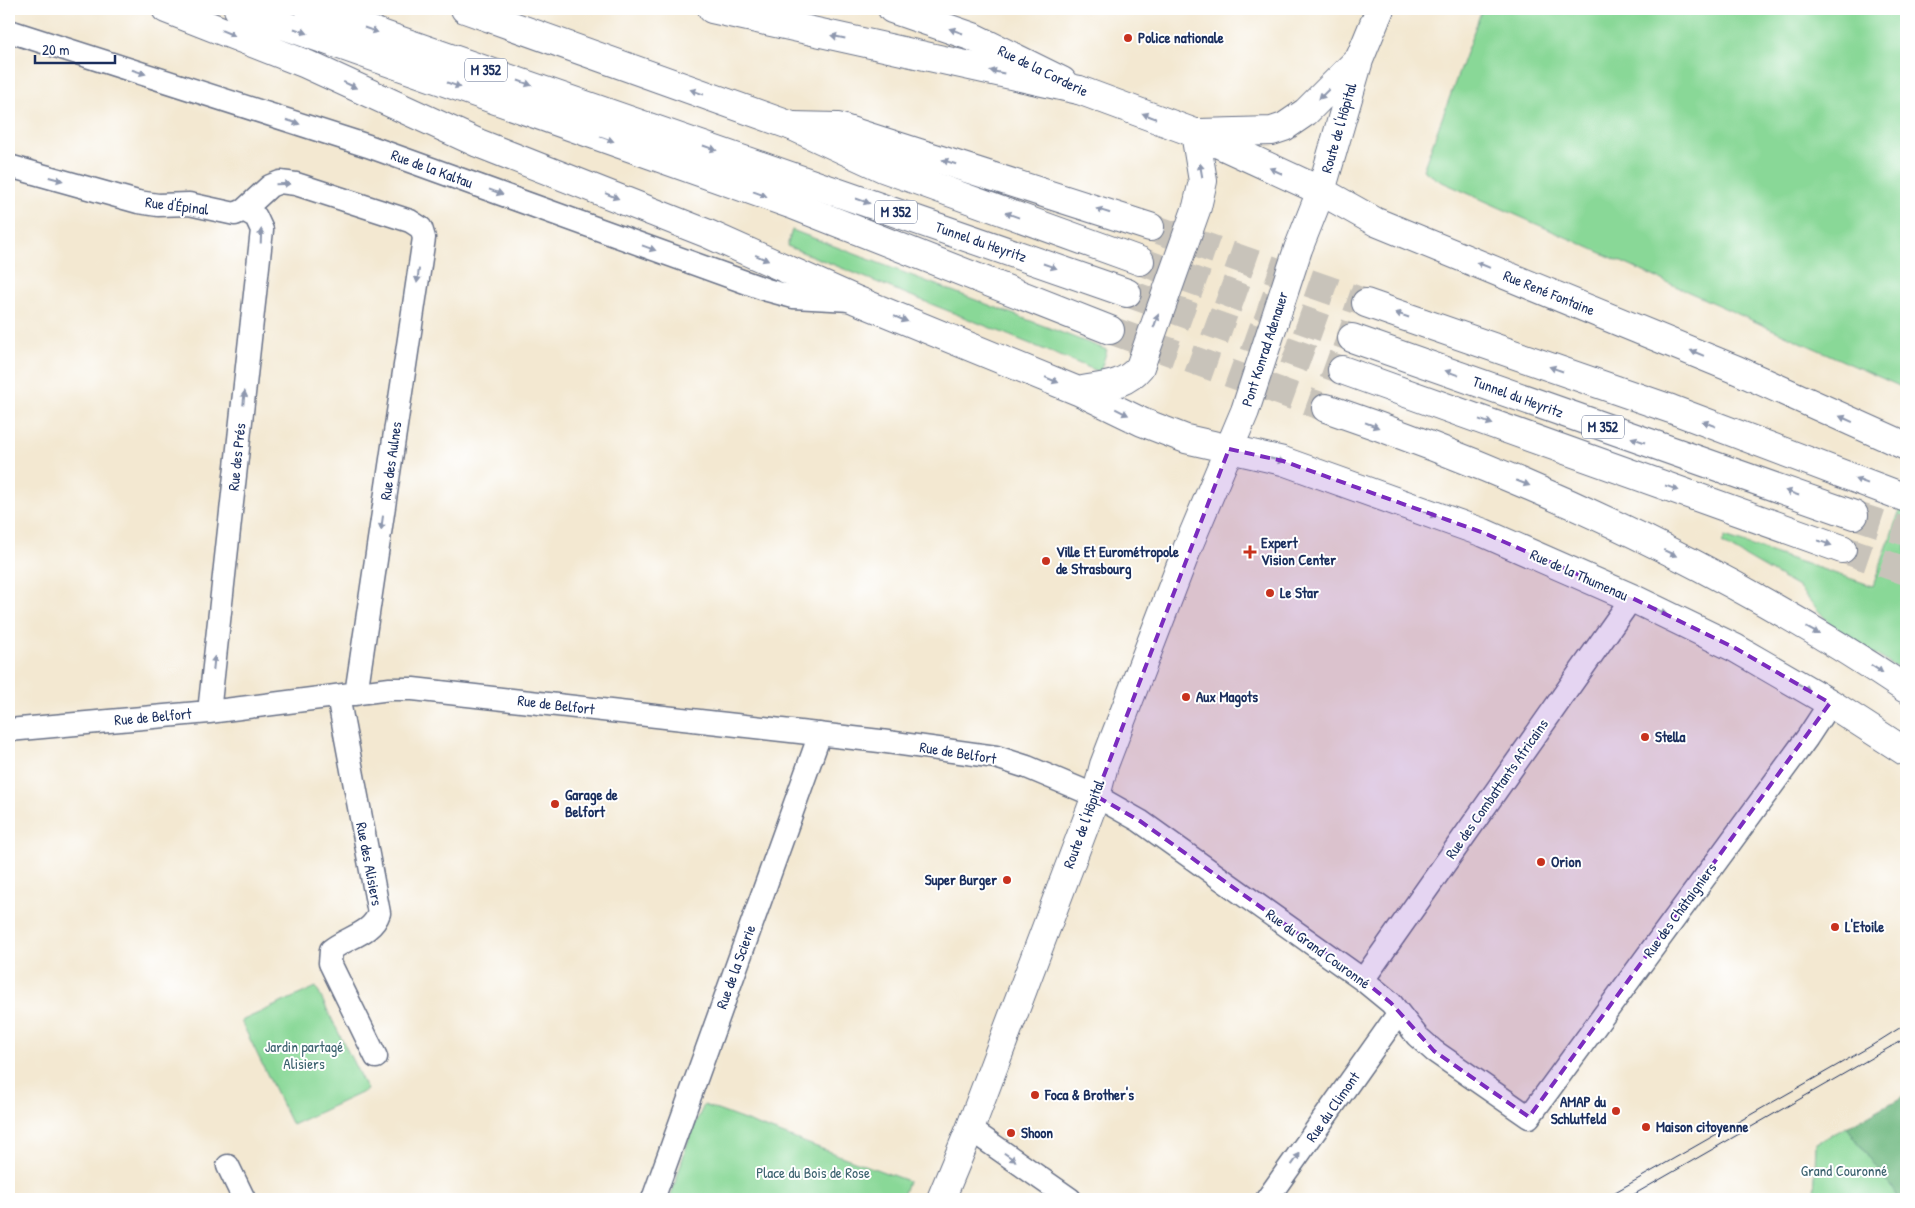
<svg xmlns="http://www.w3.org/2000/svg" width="1915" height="1208" viewBox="0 0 1915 1208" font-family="'Patrick Hand',sans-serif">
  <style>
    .green { fill: #89d897; stroke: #52847a }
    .forest { fill: #6eb880; stroke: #44746f }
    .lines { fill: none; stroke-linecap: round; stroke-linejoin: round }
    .secondary-tunnel { stroke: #c8c3ba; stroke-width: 28; stroke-dasharray: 28 14; stroke-linecap: butt }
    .primary-tunnel { stroke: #c8c3ba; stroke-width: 28; stroke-dasharray: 28 14; stroke-linecap: butt }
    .trunk-tunnel { stroke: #c8c3ba; stroke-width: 28; stroke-dasharray: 28 14; stroke-linecap: butt }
    .minor-casing { stroke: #677086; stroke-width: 25 }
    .tertiary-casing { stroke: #677086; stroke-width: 30 }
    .secondary-casing { stroke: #677086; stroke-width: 30 }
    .primary-casing { stroke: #677086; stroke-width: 30 }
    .trunk-casing { stroke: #677086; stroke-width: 30 }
    .minor { stroke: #fff; stroke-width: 22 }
    .tertiary { stroke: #fff; stroke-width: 28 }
    .secondary { stroke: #fff; stroke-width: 28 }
    .primary { stroke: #fff; stroke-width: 28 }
    .trunk { stroke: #fff; stroke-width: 28 }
    .tram { stroke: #1b2f5e; stroke-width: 1 }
    .oneway { fill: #8d97ae }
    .marked { fill: #7b2cbf; fill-opacity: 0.2; stroke: #7b2cbf; stroke-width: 4; stroke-dasharray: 10 6; stroke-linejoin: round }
    .poi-dot { fill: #c8321e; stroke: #fff; stroke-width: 2 }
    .labels { text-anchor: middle; stroke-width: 4; stroke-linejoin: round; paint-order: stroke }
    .shield { fill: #fff; stroke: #5f6d8e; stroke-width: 1 }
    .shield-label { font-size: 14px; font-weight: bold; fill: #1b2f5e }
    .poi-label { font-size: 15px; font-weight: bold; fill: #1b2f5e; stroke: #fff; text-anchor: start }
    .street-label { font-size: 15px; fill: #1b2f5e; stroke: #fff }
    .park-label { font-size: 15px; fill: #3c626f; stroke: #fff }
  </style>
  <rect width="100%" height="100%" fill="#fff"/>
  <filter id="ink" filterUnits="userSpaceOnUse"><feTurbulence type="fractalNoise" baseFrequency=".02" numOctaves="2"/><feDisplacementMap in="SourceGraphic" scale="10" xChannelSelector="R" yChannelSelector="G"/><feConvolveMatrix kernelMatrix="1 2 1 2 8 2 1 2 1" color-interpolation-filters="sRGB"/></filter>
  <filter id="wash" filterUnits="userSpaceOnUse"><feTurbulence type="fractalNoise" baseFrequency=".0096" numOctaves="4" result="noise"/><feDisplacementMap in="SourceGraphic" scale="20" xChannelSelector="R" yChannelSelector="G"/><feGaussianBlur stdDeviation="1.12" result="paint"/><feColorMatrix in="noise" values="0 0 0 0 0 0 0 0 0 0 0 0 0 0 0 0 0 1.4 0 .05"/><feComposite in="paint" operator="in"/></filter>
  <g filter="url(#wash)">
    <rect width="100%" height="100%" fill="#f3e8d1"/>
    <path class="green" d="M 1482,9 L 1906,9 L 1906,389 L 1440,181 L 1423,170 Z
      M 792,230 L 1107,350 L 1100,372 L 787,246 Z
      M 1901,507 L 1906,509 L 1906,673 L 1835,630 L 1798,587 L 1722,543 L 1725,537 L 1873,586 Z
      M 316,987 L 367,1090 L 292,1125 L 241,1021 Z
      M 704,1105 L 908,1181 L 902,1199 L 670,1199 L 690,1135 Z
      M 1847,1127 L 1900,1199 L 1814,1199 L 1816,1143 Z"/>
    <path class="forest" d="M 1906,1095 L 1906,1199 L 1900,1199 L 1847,1127 Z"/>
  </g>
  <g filter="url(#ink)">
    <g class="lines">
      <path class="secondary-tunnel" d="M 1110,330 L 1326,408"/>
      <path class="primary-tunnel" d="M 1150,227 L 1366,303"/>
      <path class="trunk-tunnel" d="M 1140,261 L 1352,338
        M 1127,293 L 1342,370
        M 1854,515 L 1906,532
        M 1842,549 L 1906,571"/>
      <defs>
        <path id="minor" d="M 9,31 L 368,146 L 767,290 L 793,297 L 851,300
          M 9,166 L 138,202 L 158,205 L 189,204 L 235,214 L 244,210 L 270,186 L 280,182 L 296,184 L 410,221 L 421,228 L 424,238 L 356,694
          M 338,696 L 379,913 C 372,934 347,937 331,950 L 330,963 L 376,1057
          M 209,712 L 262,230 L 256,217 L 244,210
          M 9,730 L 209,712 L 390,689 L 413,689 L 880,741 L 996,757 L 1027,767 L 1096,796 L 1140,821 L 1363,980 L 1391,1003 L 1417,1036 L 1434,1051 L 1529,1117 L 1807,738 L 1830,703
          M 1363,980 L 1632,598
          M 970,1129 L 1070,1199
          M 228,1166 L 244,1199
          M 653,1199 L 820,734
          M 1267,1199 L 1398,1014"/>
        <path id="tertiary" d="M 892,9 L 973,37 L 1062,81"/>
        <path id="secondary" d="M 166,9 L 306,64 L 478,143 L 706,233 L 856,300 L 1078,391 L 1142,422 L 1186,439 L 1283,461 L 1484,533 L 1632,598 L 1735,648 L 1830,703 L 1906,752
          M 238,9 L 793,205 L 1110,330
          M 1079,90 L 1195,133 L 1321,191 L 1376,222 L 1737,370 L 1906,446
          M 1199,133 L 1272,131 L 1284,127 L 1306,112 L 1356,62
          M 1078,391 C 1101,386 1124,387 1140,367 L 1197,207 L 1203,181 L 1195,133
          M 1326,408 C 1529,477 1728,570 1906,689
          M 941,1199 L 970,1129 L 1096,796 L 1104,765 L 1189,544 L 1245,411 L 1298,249 L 1321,191 L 1359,60 L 1380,9"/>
        <path id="primary" d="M 792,126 L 838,127 L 1150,227
          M 1366,303 L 1671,409 L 1906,498"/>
        <path id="trunk" d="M 309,9 L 1127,293
          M 465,9 L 792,126 L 883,168 L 1140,261
          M 712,9 L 1079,90
          M 1352,338 L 1854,515
          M 1342,370 L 1842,549"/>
      </defs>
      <use href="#minor" class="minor-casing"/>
      <use href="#tertiary" class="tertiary-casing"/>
      <use href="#secondary" class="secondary-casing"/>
      <use href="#primary" class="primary-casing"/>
      <use href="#trunk" class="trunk-casing"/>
      <use href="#minor" class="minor"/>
      <use href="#tertiary" class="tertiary"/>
      <use href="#secondary" class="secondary"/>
      <use href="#primary" class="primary"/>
      <use href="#trunk" class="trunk"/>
      <path class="tram" d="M 1603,1199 L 1871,1046 L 1906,1024
        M 1626,1199 L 1906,1038"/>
    </g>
    <defs><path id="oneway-solid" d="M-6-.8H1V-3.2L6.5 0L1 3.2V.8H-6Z" transform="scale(1.25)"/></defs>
    <g class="oneway">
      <use href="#oneway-solid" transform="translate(371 30) rotate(19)"/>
      <use href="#oneway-solid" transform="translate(301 31) rotate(19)"/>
      <use href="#oneway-solid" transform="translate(956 31) rotate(-161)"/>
      <use href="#oneway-solid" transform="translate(228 33) rotate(22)"/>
      <use href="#oneway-solid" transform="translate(838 37) rotate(-168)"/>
      <use href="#oneway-solid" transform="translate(139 72) rotate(18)"/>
      <use href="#oneway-solid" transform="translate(997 72) rotate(-168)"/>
      <use href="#oneway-solid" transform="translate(525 83) rotate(19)"/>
      <use href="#oneway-solid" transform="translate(350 85) rotate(25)"/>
      <use href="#oneway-solid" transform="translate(454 85) rotate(19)"/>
      <use href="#oneway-solid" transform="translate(697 92) rotate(-160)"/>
      <use href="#oneway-solid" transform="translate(1324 94) rotate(135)"/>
      <use href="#oneway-solid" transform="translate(1149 116) rotate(-159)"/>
      <use href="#oneway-solid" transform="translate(293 122) rotate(18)"/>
      <use href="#oneway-solid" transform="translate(607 139) rotate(20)"/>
      <use href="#oneway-solid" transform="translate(710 148) rotate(19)"/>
      <use href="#oneway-solid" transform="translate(949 162) rotate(-162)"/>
      <use href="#oneway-solid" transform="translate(1201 170) rotate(-100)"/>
      <use href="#oneway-solid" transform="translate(1276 171) rotate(-155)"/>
      <use href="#oneway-solid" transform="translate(56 179) rotate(15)"/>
      <use href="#oneway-solid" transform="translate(283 184) rotate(-2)"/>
      <use href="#oneway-solid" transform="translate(496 192) rotate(20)"/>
      <use href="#oneway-solid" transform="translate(760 194) rotate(20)"/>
      <use href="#oneway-solid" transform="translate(612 196) rotate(22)"/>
      <use href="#oneway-solid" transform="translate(863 201) rotate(19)"/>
      <use href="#oneway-solid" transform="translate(1103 211) rotate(-162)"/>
      <use href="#oneway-solid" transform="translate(1012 215) rotate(-160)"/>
      <use href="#oneway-solid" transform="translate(261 236) rotate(-88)"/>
      <use href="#oneway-solid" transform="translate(649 248) rotate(20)"/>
      <use href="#oneway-solid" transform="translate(762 258) rotate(24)"/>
      <use href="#oneway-solid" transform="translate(1483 265) rotate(-158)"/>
      <use href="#oneway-solid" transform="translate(1050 266) rotate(19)"/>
      <use href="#oneway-solid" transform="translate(418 276) rotate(98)"/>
      <use href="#oneway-solid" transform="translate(1402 315) rotate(-161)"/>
      <use href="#oneway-solid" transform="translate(901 319) rotate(22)"/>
      <use href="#oneway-solid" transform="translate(1156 321) rotate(-70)"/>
      <use href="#oneway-solid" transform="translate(1697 353) rotate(-158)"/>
      <use href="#oneway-solid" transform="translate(1556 369) rotate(-161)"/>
      <use href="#oneway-solid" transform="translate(1452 373) rotate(-160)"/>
      <use href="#oneway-solid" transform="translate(1052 380) rotate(22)"/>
      <use href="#oneway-solid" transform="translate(244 398) rotate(-84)"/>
      <use href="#oneway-solid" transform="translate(1122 412) rotate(26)"/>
      <use href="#oneway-solid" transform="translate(1846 419) rotate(-156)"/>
      <use href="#oneway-solid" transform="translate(1486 422) rotate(20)"/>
      <use href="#oneway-solid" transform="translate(1709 424) rotate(-159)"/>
      <use href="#oneway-solid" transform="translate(1372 425) rotate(21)"/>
      <use href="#oneway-solid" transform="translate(1638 440) rotate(-161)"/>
      <use href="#oneway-solid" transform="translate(1277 460) rotate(14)"/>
      <use href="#oneway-solid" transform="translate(1861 481) rotate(-159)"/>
      <use href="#oneway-solid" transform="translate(1523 483) rotate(21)"/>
      <use href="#oneway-solid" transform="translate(1672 488) rotate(20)"/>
      <use href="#oneway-solid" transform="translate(1792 493) rotate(-161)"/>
      <use href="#oneway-solid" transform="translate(1430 514) rotate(20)"/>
      <use href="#oneway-solid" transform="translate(382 523) rotate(98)"/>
      <use href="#oneway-solid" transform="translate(1825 543) rotate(20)"/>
      <use href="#oneway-solid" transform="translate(1670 553) rotate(25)"/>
      <use href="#oneway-solid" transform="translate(1660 611) rotate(26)"/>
      <use href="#oneway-solid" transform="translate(1813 631) rotate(29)"/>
      <use href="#oneway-solid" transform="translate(214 663) rotate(-84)"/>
      <use href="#oneway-solid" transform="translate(1877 669) rotate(34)"/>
      <use href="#oneway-solid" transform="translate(1804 687) rotate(30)"/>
      <use href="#oneway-solid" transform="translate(1010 1157) rotate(35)"/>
      <use href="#oneway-solid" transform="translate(1296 1159) rotate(-55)"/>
    </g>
  </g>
  <path class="marked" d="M 1229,449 L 1283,461 L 1484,533 L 1632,598 L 1735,648 L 1830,703 L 1529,1117 L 1434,1051 L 1391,1003 L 1363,980 L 1140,821 L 1096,796 Z"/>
  <g class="poi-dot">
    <circle cx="1128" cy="38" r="5"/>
    <path d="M1247.5 544.5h5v5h5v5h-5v5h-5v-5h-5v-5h5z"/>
    <circle cx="1046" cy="561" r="5"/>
    <circle cx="1270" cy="593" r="5"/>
    <circle cx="1186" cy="697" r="5"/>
    <circle cx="1645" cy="737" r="5"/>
    <circle cx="555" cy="804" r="5"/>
    <circle cx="1541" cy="862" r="5"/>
    <circle cx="1007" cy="880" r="5"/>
    <circle cx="1835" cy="927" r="5"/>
    <circle cx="1035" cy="1095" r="5"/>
    <circle cx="1616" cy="1111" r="5"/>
    <circle cx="1646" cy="1127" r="5"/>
    <circle cx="1011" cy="1133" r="5"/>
  </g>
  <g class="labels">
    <g class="shield">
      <rect x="465" y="58.5" width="42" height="23" rx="4"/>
      <rect x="875" y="200.5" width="42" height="23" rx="4"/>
      <rect x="1582" y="415.5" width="42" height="23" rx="4"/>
    </g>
    <g class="shield-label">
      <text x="486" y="75">M 352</text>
      <text x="896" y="217">M 352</text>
      <text x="1603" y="432">M 352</text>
    </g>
    <g class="poi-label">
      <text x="1138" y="43">Police nationale</text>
      <text x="1261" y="548">Expert<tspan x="1261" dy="17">Vision Center</tspan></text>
      <text x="1056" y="557">Ville Et Eurométropole<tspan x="1056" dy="17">de Strasbourg</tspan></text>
      <text x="1280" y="598">Le Star</text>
      <text x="1196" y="702">Aux Magots</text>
      <text x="1655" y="742">Stella</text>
      <text x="565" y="800">Garage de<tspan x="565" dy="17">Belfort</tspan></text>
      <text x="1551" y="867">Orion</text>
      <text x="997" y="885" text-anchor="end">Super Burger</text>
      <text x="1845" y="932">L'Etoile</text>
      <text x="1045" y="1100">Foca &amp; Brother's</text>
      <text x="1606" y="1107" text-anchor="end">AMAP du<tspan x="1606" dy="17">Schlutfeld</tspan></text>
      <text x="1656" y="1132">Maison citoyenne</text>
      <text x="1021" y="1138">Shoon</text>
    </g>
    <g class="street-label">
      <text transform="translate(1043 71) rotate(26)" y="5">Rue de la Corderie</text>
      <text transform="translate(1339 128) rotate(-74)" y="5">Route de l'Hôpital</text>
      <text transform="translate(432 169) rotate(20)" y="5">Rue de la Kaltau</text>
      <text transform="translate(177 206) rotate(7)" y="5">Rue d'Épinal</text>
      <text transform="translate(981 242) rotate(19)" y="5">Tunnel du Heyritz</text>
      <text transform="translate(1549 293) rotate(22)" y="5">Rue René Fontaine</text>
      <text transform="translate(1265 349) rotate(-72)" y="5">Pont Konrad Adenauer</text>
      <text transform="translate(1518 397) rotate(20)" y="5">Tunnel du Heyritz</text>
      <text transform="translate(237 457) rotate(-84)" y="5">Rue des Prés</text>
      <text transform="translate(391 461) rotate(-82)" y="5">Rue des Aulnes</text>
      <text transform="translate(1579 575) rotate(24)" y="5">Rue de la Thumenau</text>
      <text transform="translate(556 705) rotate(7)" y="5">Rue de Belfort</text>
      <text transform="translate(153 717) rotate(-5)" y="5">Rue de Belfort</text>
      <text transform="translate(958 753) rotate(9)" y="5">Rue de Belfort</text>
      <text transform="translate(1497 789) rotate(-55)" y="5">Rue des Combattants Africains</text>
      <text transform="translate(1084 824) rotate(-70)" y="5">Route de l'Hôpital</text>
      <text transform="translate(369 864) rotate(79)" y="5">Rue des Alisiers</text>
      <text transform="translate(1680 910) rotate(-54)" y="5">Rue des Châtaigniers</text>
      <text transform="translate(1318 949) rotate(36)" y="5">Rue du Grand Couronné</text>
      <text transform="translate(736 967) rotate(-70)" y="5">Rue de la Scierie</text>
      <text transform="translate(1333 1107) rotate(-55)" y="5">Rue du Climont</text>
    </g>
    <g class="park-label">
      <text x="304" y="1052">Jardin partagé<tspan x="304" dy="17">Alisiers</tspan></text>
      <text x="1844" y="1176">Grand Couronné</text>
      <text x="813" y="1178">Place du Bois de Rose</text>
    </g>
  </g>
  <rect width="1915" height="1208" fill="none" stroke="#fff" stroke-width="30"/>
  <path d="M35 55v8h80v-8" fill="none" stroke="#1b2f5e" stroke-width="2.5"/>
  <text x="42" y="55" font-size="15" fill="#1b2f5e" stroke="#ffffff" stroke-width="4" paint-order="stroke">20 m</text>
</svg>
